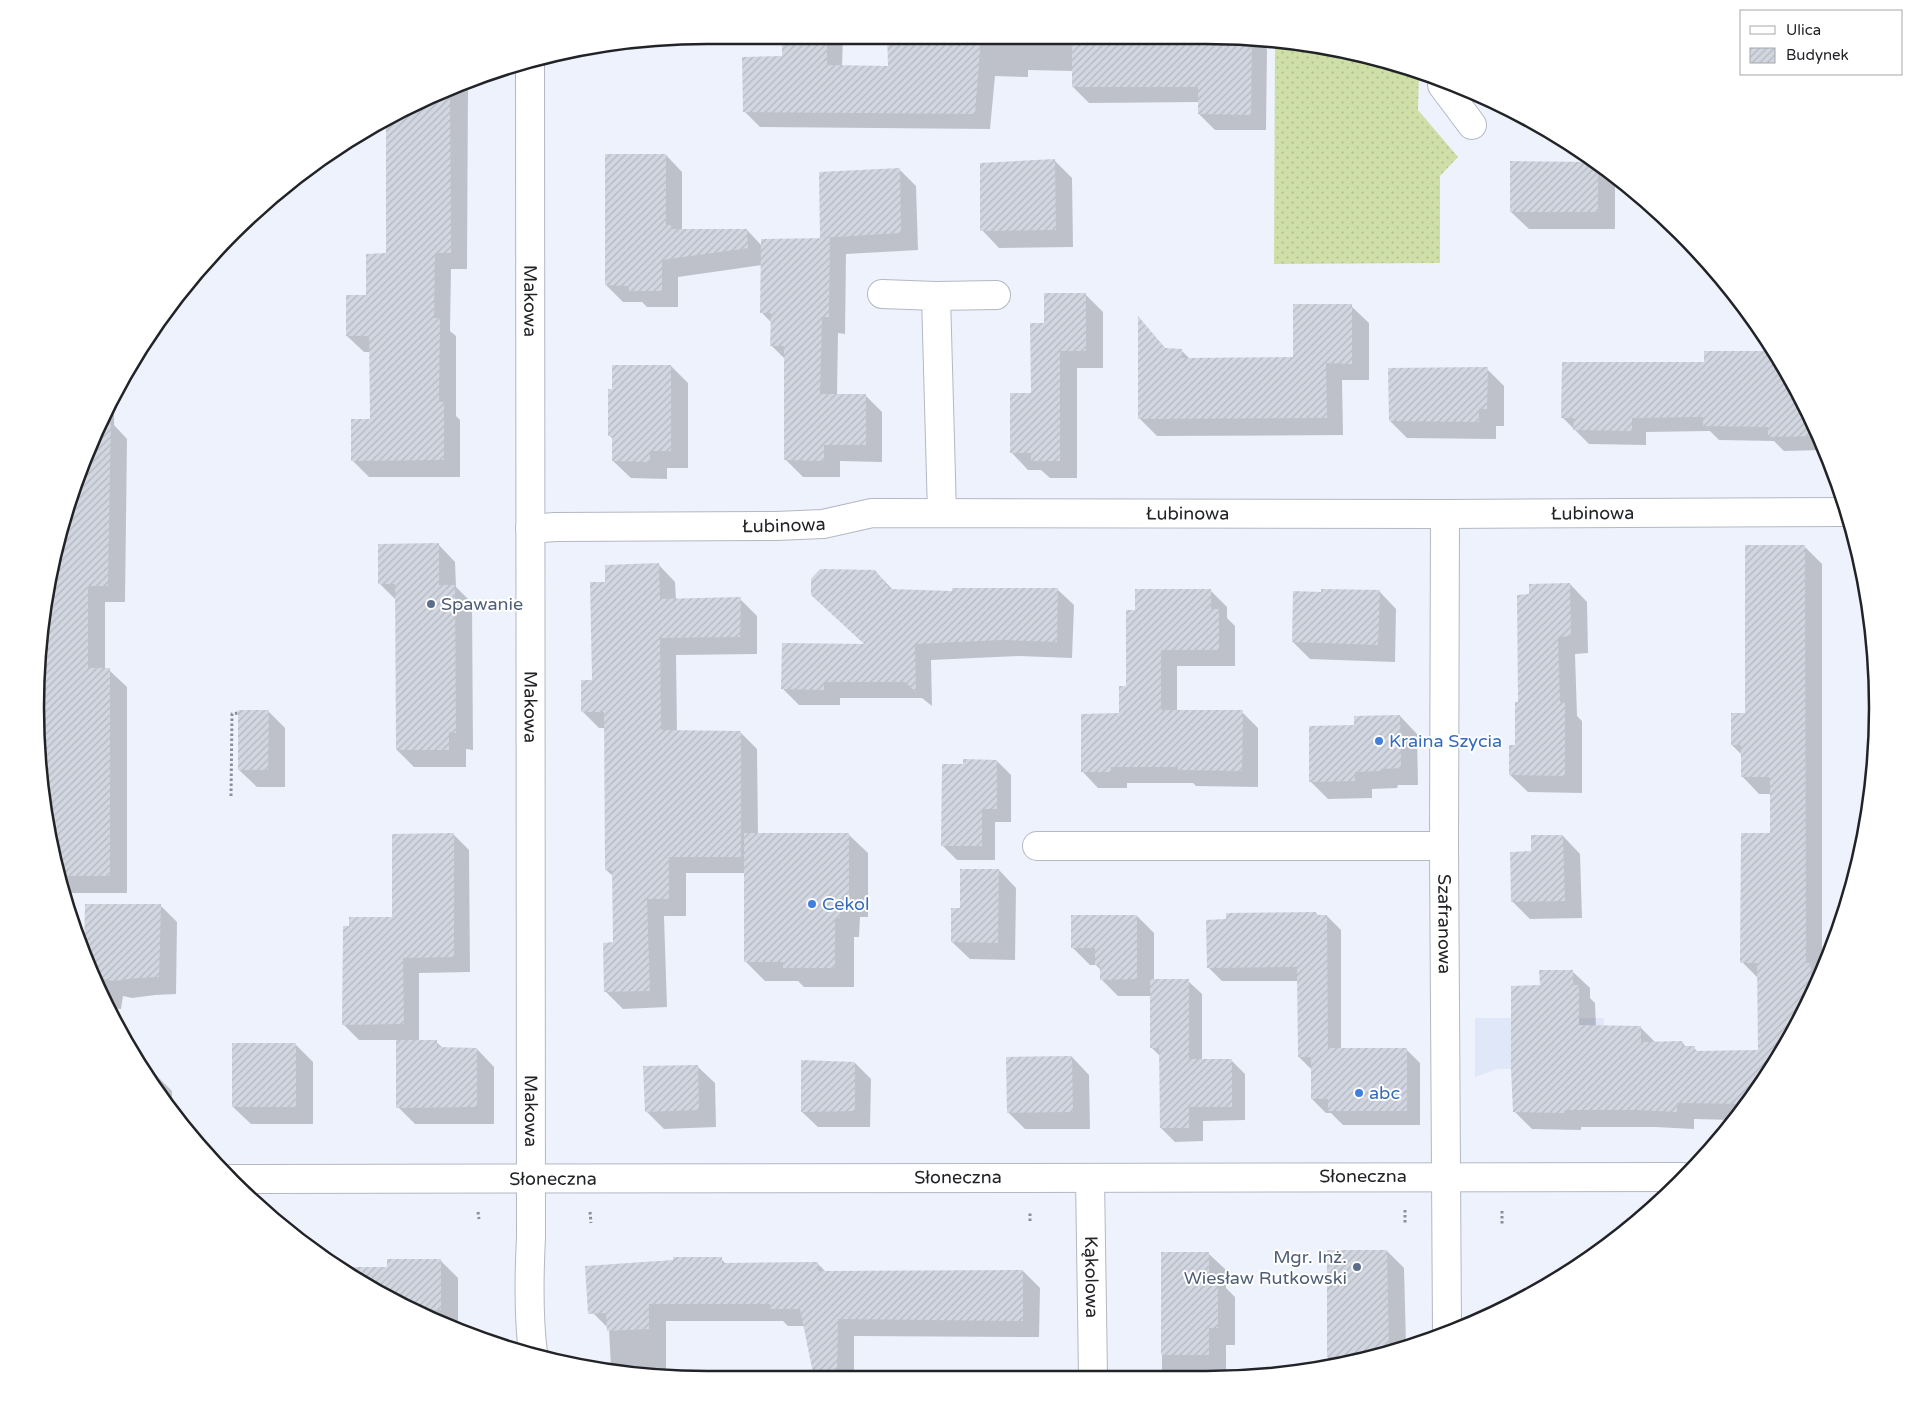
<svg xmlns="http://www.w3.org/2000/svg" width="1913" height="1415" viewBox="0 0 1913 1415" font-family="'Varela Round',sans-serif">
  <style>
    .built { fill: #dfe7f8 }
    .grass { fill: url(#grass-dots) }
    .shadow { fill: #0003 }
    .building { fill: url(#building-hatch) }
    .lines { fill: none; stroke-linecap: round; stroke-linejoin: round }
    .minor-casing { stroke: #b3b8c2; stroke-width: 30 }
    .path { stroke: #8b8e95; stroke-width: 3; stroke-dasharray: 2.5 2.5; stroke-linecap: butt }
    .minor { stroke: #fff; stroke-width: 28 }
    .service-dot { fill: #5c6f8a; stroke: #fff; stroke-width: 2 }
    .shop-dot { fill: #3f7fe0; stroke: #fff; stroke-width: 2 }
    .labels { text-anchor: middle; stroke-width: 4; stroke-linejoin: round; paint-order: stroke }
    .street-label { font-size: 18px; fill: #212327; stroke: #fff }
    .service-label { font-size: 18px; fill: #4e5e75; stroke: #fff; text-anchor: start }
    .shop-label { font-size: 18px; fill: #366cbe; stroke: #fff; text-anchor: start }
    .rim { fill: none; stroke: #212327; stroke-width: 2.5 }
  </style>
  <defs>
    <pattern id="grass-dots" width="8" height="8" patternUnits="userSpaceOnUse" patternTransform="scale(1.25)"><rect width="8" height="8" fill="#cedfa7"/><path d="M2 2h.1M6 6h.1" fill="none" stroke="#b1bf90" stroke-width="1.8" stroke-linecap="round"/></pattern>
    <pattern id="building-hatch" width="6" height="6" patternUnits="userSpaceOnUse" patternTransform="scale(1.25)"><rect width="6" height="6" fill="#d1d6e0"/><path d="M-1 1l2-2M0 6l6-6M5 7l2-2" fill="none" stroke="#b3b7c0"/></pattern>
  </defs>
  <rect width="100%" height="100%" fill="#eef2fd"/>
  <path class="built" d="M 1475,1018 L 1604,1018 L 1603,1049 L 1513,1069 L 1497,1069 L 1475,1077 Z"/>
  <path class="grass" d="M 1275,41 L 1379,58 L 1419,73 L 1418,110 L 1458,157 L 1440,176 L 1440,263 L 1274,264 Z"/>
  <path class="shadow" d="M 708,35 L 740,35 L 740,39 L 661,41 Z
    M 787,35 L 843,35 L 842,67 L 889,67 L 888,35 L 1256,38 L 1267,49 L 1266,130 L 1215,130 L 1199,114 L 1199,102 L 1089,103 L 1073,87 L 1073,71 L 1028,70 L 1028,77 L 995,76 L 990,129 L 760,127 L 744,111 L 783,57 Z
    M 468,85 L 467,269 L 451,269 L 450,331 L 456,336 L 456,416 L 460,420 L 460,477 L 369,477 L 352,460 L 372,420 L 371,352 L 364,352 L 347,336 L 387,254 L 387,119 Z
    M 666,155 L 682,172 L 682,230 L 747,230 L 762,246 L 823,239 L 821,237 L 899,169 L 916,186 L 918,250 L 846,254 L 845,334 L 838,333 L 837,395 L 865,395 L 882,412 L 882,462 L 840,461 L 840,477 L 803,477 L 786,460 L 786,360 L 771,345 L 772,323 L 762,313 L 762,265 L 678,277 L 678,307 L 647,307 L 642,302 L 623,302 L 606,285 Z
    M 1055,161 L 1072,178 L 1073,247 L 999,248 L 982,230 Z
    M 1511,162 L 1597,163 L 1615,180 L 1615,229 L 1529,229 L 1511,212 Z
    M 1085,294 L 1103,312 L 1103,368 L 1077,368 L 1077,478 L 1050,478 L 1041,470 L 1028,470 L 1011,452 L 1032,394 L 1045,325 Z
    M 1351,306 L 1369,323 L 1369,380 L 1342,380 L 1343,435 L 1157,436 L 1139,418 L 1139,319 L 1167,350 L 1181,350 L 1190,359 L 1294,358 Z
    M 1769,346 L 1809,410 L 1824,450 L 1784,451 L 1774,441 L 1719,440 L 1710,431 L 1646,432 L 1646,445 L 1589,444 L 1562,417 L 1705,363 L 1768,352 Z
    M 671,366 L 688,383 L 688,468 L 667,468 L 667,479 L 631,478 L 613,461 L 613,439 L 610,436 Z
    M 1487,369 L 1504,386 L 1504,426 L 1496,426 L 1496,439 L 1407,438 L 1390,421 Z
    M 114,396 L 114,425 L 127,439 L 125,602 L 105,602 L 105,670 L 109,670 L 127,687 L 127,893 L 65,893 L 36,752 L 48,577 L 104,410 Z
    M 438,544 L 455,562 L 456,587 L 472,603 L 473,750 L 466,749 L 466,767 L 414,767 L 397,750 L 396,600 L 380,584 Z
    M 1804,546 L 1822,564 L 1822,968 L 1788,1044 L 1733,1120 L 1694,1119 L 1694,1129 L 1655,1127 L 1581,1127 L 1581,1130 L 1532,1129 L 1514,1111 L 1541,987 L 1572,971 L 1590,988 L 1590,998 L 1595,1003 L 1596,1027 L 1640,1027 L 1656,1043 L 1682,1042 L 1686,1047 L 1694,1048 L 1698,1052 L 1759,1051 L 1759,979 L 1742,962 L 1772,834 L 1772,794 L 1759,794 L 1742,776 L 1742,755 L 1732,745 L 1746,714 Z
    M 658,564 L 675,582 L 676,600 L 740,599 L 757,616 L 757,654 L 676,655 L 677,732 L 740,732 L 757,749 L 758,834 L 848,834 L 868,853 L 868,917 L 860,917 L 859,937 L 854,937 L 854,987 L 804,987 L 798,981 L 765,981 L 746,962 L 746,873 L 686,873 L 686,916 L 664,916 L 667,1007 L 623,1009 L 606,992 L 615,944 L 614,877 L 606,870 L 606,728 L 599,728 L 582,711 L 593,681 L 607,583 Z
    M 875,571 L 893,590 L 953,592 L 1057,589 L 1074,605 L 1072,658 L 1019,656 L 931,660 L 932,706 L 922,698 L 840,698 L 840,705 L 799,705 L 783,689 L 866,645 Z
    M 1570,584 L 1587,602 L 1588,653 L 1575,654 L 1577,716 L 1582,721 L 1582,793 L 1528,792 L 1510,775 L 1517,746 L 1530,596 Z
    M 1210,590 L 1227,607 L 1227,618 L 1235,626 L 1235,666 L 1177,666 L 1177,711 L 1242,712 L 1258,728 L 1258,787 L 1196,786 L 1193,783 L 1127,783 L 1127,788 L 1098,788 L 1082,771 L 1120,715 L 1128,688 L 1136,611 Z
    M 1379,591 L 1396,609 L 1395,662 L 1310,659 L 1293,642 Z
    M 268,711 L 285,728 L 285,787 L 257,787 L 239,770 Z
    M 1400,716 L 1417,734 L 1418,785 L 1398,785 L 1397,788 L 1372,789 L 1372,798 L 1328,799 L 1310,781 L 1356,727 Z
    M 997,761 L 1011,775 L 1011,822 L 995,822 L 995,860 L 957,860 L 942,845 L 965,765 Z
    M 453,834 L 469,850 L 470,972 L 419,973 L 419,1041 L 436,1042 L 443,1048 L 477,1049 L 494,1067 L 494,1124 L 415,1124 L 398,1107 L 398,1040 L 359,1040 L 343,1024 L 394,918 Z
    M 1563,836 L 1580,854 L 1582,918 L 1530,919 L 1513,902 L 1533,852 Z
    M 999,870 L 1016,888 L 1015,960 L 970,959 L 952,942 L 962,909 Z
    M 160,905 L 177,922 L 176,994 L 155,995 L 132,998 L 123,996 L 121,1009 L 109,1008 L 79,942 L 86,942 Z
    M 1316,913 L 1319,917 L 1327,916 L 1341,930 L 1341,1049 L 1406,1049 L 1420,1063 L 1420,1125 L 1343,1125 L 1331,1113 L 1326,1113 L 1312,1099 L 1312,1070 L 1299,1057 L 1298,981 L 1222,981 L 1208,967 Z
    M 1137,916 L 1154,933 L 1154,980 L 1188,981 L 1202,994 L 1202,1060 L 1231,1060 L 1245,1074 L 1245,1120 L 1203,1121 L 1203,1141 L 1175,1142 L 1161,1128 L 1160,1056 L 1151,1047 L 1151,996 L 1118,996 L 1101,979 L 1101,970 L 1096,965 L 1090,965 L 1072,947 Z
    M 296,1045 L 313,1062 L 313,1124 L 251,1124 L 233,1107 Z
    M 1072,1057 L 1089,1075 L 1090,1129 L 1025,1129 L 1008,1112 Z
    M 855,1063 L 871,1079 L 870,1127 L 818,1127 L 802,1112 Z
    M 697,1066 L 715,1083 L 716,1127 L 664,1129 L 646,1111 Z
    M 146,1075 L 156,1075 L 172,1091 L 172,1114 Z
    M 1328,1251 L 1387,1251 L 1404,1268 L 1406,1344 L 1328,1365 Z
    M 1162,1253 L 1208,1253 L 1226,1270 L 1226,1288 L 1235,1297 L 1235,1345 L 1226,1345 L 1226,1375 L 1162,1375 Z
    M 721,1259 L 726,1264 L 818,1264 L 826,1272 L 1023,1271 L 1040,1288 L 1039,1337 L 854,1336 L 854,1377 L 815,1377 L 805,1326 L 788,1326 L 783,1321 L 666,1321 L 666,1379 L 611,1368 L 609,1329 L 617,1326 L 606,1326 L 589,1309 Z
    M 441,1261 L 458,1278 L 458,1326 L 452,1326 L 372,1290 L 341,1268 L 388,1268 Z"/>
  <path class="building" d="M 792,35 L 827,35 L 827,65 L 888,66 L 887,35 L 981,36 L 975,114 L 743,112 L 742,57 L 782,56 L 782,36 Z
    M 1072,36 L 1252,37 L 1251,115 L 1198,114 L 1198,87 L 1072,87 Z
    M 450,92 L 451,253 L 435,253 L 434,318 L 440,318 L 439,402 L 444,402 L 444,460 L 351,461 L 351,419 L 370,419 L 369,336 L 346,336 L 346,295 L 366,295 L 366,254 L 386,253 L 386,119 Z
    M 605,154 L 666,154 L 666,225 L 671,225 L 671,229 L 747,229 L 748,248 L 662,260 L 662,291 L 629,291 L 628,286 L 605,285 Z
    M 1055,159 L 1056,230 L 980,231 L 980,163 Z
    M 1510,161 L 1595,162 L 1598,164 L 1598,212 L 1510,212 Z
    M 900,168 L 901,233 L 820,238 L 819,172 Z
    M 830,238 L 829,317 L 822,317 L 820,394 L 866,394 L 866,445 L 824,445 L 824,461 L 784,460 L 784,346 L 770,346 L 771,313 L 760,313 L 761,239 Z
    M 1044,293 L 1086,293 L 1086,351 L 1060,351 L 1060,461 L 1031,461 L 1031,453 L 1010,453 L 1010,393 L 1031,393 L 1030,323 L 1044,323 Z
    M 1293,304 L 1352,304 L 1352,364 L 1326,363 L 1327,418 L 1138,419 L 1138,316 L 1165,348 L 1182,349 L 1182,358 L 1293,357 Z
    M 1704,351 L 1772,351 L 1809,410 L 1819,436 L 1768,437 L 1768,427 L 1703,426 L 1703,417 L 1632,418 L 1632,431 L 1573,430 L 1574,418 L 1561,418 L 1562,362 L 1704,362 Z
    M 612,365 L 671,365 L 671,451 L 650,451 L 650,462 L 612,461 L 612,436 L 608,436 L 608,389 L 612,389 Z
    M 1488,367 L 1487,409 L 1479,409 L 1479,422 L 1389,421 L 1388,368 Z
    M 104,412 L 111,413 L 108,586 L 88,586 L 88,668 L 110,668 L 110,876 L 61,876 L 36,752 L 48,577 Z
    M 439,543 L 439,585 L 455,585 L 456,733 L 449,732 L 449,750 L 396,750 L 395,584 L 378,584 L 378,544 Z
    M 1745,545 L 1805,545 L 1806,963 L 1811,963 L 1811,992 L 1788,1044 L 1745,1104 L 1677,1103 L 1677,1112 L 1638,1110 L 1565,1110 L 1564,1113 L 1513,1112 L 1511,1069 L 1511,986 L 1540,985 L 1539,970 L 1573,970 L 1573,985 L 1579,985 L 1579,1025 L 1641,1026 L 1641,1042 L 1682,1041 L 1682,1046 L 1695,1046 L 1695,1051 L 1758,1050 L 1757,963 L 1740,963 L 1741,833 L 1770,833 L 1770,777 L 1741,777 L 1741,745 L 1731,745 L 1731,713 L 1745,713 Z
    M 659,563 L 660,599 L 741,597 L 740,637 L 660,638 L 661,730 L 741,731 L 741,857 L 669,857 L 669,899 L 647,899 L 650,991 L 604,992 L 603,943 L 613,942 L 612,870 L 605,870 L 604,712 L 581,712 L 581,680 L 592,680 L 590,582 L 605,582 L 605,565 Z
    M 820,569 L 875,570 L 890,589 L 952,591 L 952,588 L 1058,588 L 1057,642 L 1002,640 L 915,644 L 916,692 L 905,682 L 824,682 L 824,690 L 781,689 L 782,643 L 864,644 L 811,595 L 811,579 Z
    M 1570,583 L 1571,636 L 1558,637 L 1560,702 L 1565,703 L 1565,776 L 1509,775 L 1509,745 L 1515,745 L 1515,702 L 1518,702 L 1517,595 L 1529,594 L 1529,584 Z
    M 1135,589 L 1211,589 L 1211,609 L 1219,609 L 1219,650 L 1161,650 L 1161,710 L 1243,710 L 1242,771 L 1178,770 L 1178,767 L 1111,767 L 1111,772 L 1081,772 L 1081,714 L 1119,713 L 1119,686 L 1126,686 L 1126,610 L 1135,610 Z
    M 1321,589 L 1380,590 L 1378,645 L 1292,642 L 1293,591 L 1321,592 Z
    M 238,710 L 269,710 L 268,770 L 238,770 Z
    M 1400,715 L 1401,768 L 1381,769 L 1380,771 L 1355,772 L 1355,781 L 1309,782 L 1309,726 L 1354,725 L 1354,716 Z
    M 963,759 L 997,760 L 997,809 L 982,809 L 982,846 L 941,846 L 942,764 L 963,764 Z
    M 454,833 L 454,957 L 403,958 L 404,1024 L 342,1025 L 343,926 L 349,926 L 349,917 L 392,917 L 392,834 Z
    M 744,833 L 849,833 L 849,898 L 841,898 L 840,918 L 835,918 L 835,968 L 783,968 L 783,962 L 744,962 Z
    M 1531,835 L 1563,835 L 1565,901 L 1511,902 L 1510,852 L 1531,851 Z
    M 960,869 L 999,869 L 998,943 L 951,942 L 951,908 L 960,908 Z
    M 85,904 L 161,904 L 159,977 L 137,978 L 113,981 L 95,977 L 84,954 Z
    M 1316,912 L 1316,915 L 1327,915 L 1328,1048 L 1407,1048 L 1407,1111 L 1328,1111 L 1328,1099 L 1311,1099 L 1311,1057 L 1298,1057 L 1297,967 L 1207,968 L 1206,920 L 1226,919 L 1226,913 Z
    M 1071,915 L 1137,915 L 1137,979 L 1100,980 L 1100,966 L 1095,965 L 1095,948 L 1071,948 Z
    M 1150,979 L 1189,979 L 1189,1059 L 1232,1059 L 1232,1107 L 1189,1107 L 1189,1128 L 1160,1128 L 1159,1048 L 1150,1048 Z
    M 396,1040 L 437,1040 L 437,1047 L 477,1048 L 477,1107 L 396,1108 Z
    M 232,1043 L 296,1043 L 296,1107 L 232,1107 Z
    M 1072,1056 L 1073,1112 L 1007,1113 L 1006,1057 Z
    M 801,1060 L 855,1062 L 855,1111 L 801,1112 Z
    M 698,1065 L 699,1110 L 645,1112 L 643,1066 Z
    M 1327,1250 L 1387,1250 L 1389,1349 L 1359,1357 L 1327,1357 Z
    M 1161,1252 L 1209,1252 L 1209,1279 L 1218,1278 L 1218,1328 L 1209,1328 L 1209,1355 L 1161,1355 Z
    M 673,1257 L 722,1257 L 722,1263 L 818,1262 L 818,1271 L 1023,1270 L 1023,1321 L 838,1319 L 837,1377 L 814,1378 L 800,1309 L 770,1309 L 770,1304 L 649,1304 L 649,1329 L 607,1331 L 606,1313 L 588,1314 L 585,1266 L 673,1260 Z
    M 387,1259 L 441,1259 L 441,1310 L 415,1310 L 372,1290 L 339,1267 L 387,1267 Z"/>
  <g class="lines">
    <defs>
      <g id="minor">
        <path id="s1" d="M 530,59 L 531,1237 C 529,1276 528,1314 533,1353"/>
        <path d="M 1442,81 L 1442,85 L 1472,125"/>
        <path d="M 882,294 L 936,296 L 942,513"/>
        <path d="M 936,296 L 996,295"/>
        <path id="s2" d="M 1445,514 L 1444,846 L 1447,1333"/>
        <path id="s3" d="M 530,529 L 555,527 L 776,526 L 823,524 L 872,513 L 1445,514 L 1847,512"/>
        <path d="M 1037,846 L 1444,846"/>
        <path id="s4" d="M 1090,1178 L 1093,1376"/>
        <path id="s5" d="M 232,1179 C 716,1180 1200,1174 1683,1177"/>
      </g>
    </defs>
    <use href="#minor" class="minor-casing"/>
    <path class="path" d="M 231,796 L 232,714 L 238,713
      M 1405,1210 L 1405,1223
      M 1502,1211 L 1502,1224
      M 478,1212 L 479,1219
      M 590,1212 L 591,1223
      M 1030,1221 L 1030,1211"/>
    <use href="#minor" class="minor"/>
  </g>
  <g class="service-dot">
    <circle cx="431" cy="604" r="5"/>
    <circle cx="1357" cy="1267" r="5"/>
  </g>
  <g class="shop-dot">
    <circle cx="1379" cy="741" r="5"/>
    <circle cx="812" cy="904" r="5"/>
    <circle cx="1359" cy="1093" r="5"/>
  </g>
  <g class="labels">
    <g class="street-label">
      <text dy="6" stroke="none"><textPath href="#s1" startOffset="242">Makowa</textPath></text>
      <text dy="6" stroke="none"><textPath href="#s3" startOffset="1064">Łubinowa</textPath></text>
      <text dy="6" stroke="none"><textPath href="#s3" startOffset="659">Łubinowa</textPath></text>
      <text dy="6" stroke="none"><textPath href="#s3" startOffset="254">Łubinowa</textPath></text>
      <text dy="6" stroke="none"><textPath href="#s1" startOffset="648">Makowa</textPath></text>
      <text dy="6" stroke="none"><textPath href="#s2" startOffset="410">Szafranowa</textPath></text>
      <text dy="6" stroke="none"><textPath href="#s1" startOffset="1052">Makowa</textPath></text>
      <text dy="6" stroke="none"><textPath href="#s5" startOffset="1131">Słoneczna</textPath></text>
      <text dy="6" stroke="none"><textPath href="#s5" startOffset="726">Słoneczna</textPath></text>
      <text dy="6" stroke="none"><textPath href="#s5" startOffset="321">Słoneczna</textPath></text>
      <text dy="6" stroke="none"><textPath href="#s4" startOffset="99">Kąkolowa</textPath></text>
    </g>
    <g class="service-label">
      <text x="441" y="610">Spawanie</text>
      <text x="1347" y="1263" text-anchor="end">Mgr. Inż.<tspan x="1347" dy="21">Wiesław Rutkowski</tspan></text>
    </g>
    <g class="shop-label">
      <text x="1389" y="747">Kraina Szycia</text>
      <text x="822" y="910">Cekol</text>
      <text x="1369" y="1099">abc</text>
    </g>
  </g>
  <path d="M0 0H1913V1415H0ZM707 44H1206A663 663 0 0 1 1869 707V708A663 663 0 0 1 1206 1371H707A663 663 0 0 1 44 708V707A663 663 0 0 1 707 44Z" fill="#fff" fill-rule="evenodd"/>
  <path class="rim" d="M707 44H1206A663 663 0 0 1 1869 707V708A663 663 0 0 1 1206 1371H707A663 663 0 0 1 44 708V707A663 663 0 0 1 707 44Z"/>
  <rect x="1740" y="10" width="162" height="65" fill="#ffffff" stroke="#a6a7a9"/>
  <rect x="1750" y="26" width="25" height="8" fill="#ffffff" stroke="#a6a7a9"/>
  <text x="1786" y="35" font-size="15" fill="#212327">Ulica</text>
  <rect x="1750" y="48" width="25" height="15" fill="url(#building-hatch)" stroke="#a6a7a9"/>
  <text x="1786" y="60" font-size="15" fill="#212327">Budynek</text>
</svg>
